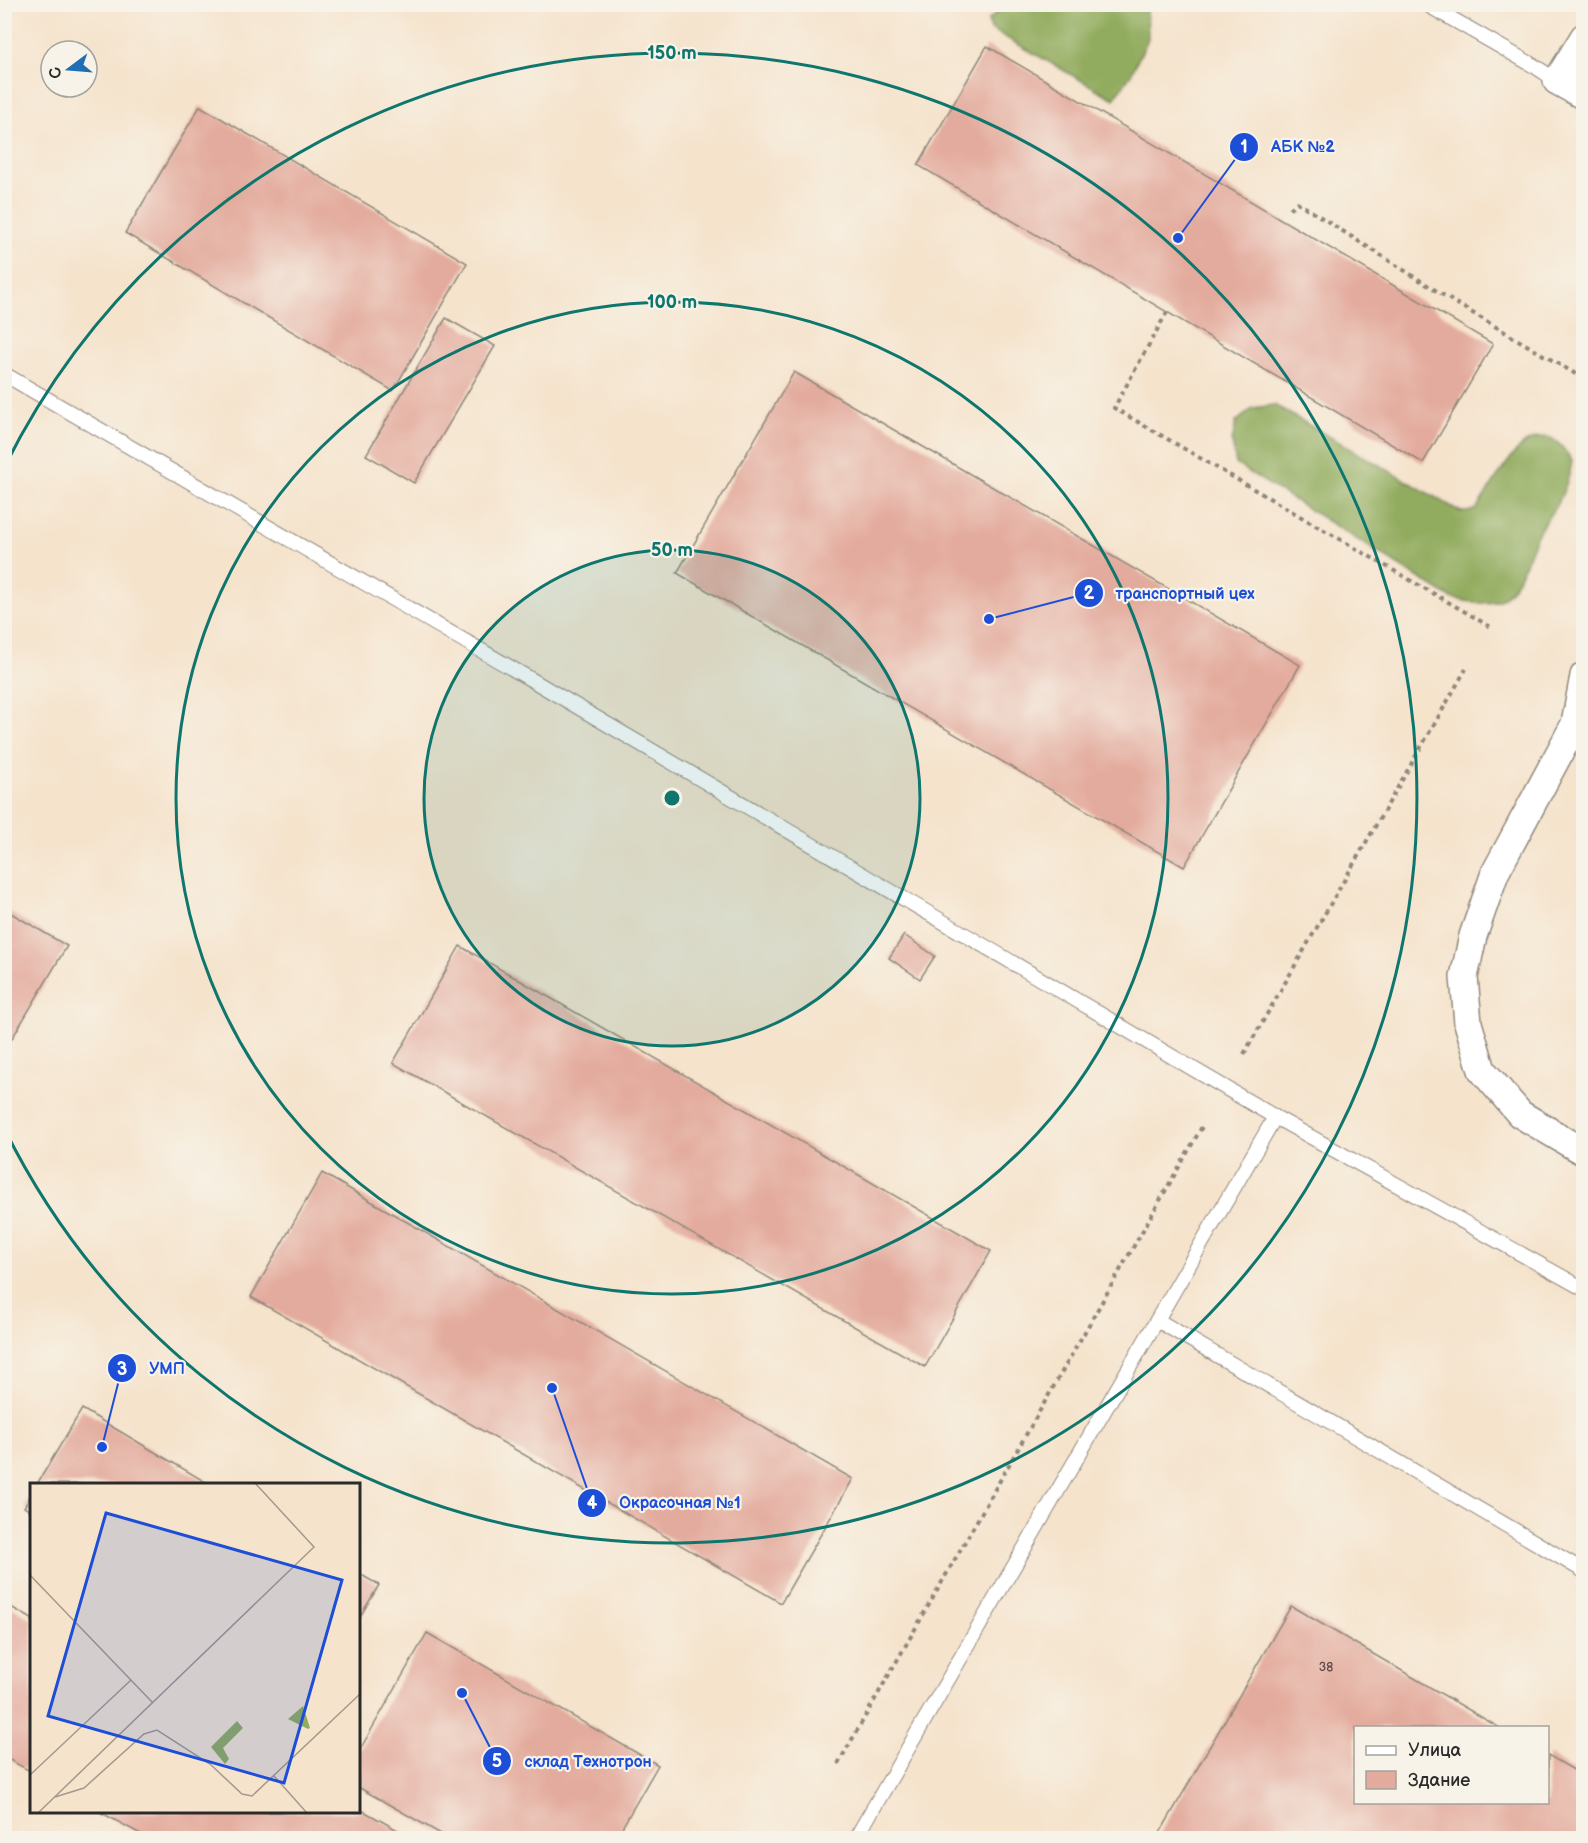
<svg xmlns="http://www.w3.org/2000/svg" width="1588" height="1843" viewBox="0 0 1588 1843" font-family="'Balsamiq Sans',sans-serif">
  <style>
    .forest { fill: #92ac5f; stroke: #5e6c45; stroke-width: 1.5 }
    .building { fill: #e3ab9d }
    .lines { fill: none; stroke-linecap: round; stroke-linejoin: round }
    .lane-casing { stroke: #90877c; stroke-width: 16 }
    .street-casing { stroke: #90877c; stroke-width: 30 }
    .path { stroke: #90877c; stroke-width: 4; stroke-dasharray: 4.5 4.5; stroke-linecap: butt }
    .lane { stroke: #fff; stroke-width: 14 }
    .street { stroke: #fff; stroke-width: 27 }
    .ring { fill: none; stroke: #0f766e; stroke-width: 3 }
    .labels { text-anchor: middle; stroke-width: 4.5; stroke-linejoin: round; paint-order: stroke }
    .number-label { font-size: 12px; fill: #594b48 }
    .inset-road { fill: none; stroke: #a4998c; stroke-width: 1.5 }
    .view { fill: #1d4ed8; fill-opacity: 0.15; stroke: #1d4ed8; stroke-width: 3 }
    .inset-edge { fill: none; stroke: #2b2b2b; stroke-width: 3 }
    .centre { fill: #0f766e; stroke: #f7f3e8; stroke-width: 3 }
    .ring-label { font-size: 18px; text-anchor: middle; font-weight: bold; fill: #0f766e; stroke: #f7f3e8; stroke-width: 4.5; stroke-linejoin: round; paint-order: stroke }
    .leader { fill: none; stroke: #1d4ed8; stroke-width: 2 }
    .callout-dot { fill: #1d4ed8; stroke: #f7f3e8; stroke-width: 2 }
    .mark-label { font-size: 18px; text-anchor: middle; font-weight: bold; fill: #fff }
    .callout-label { font-size: 16px; text-anchor: middle; font-weight: bold; fill: #1d4ed8; stroke: #f7f3e8; stroke-width: 4.5; stroke-linejoin: round; paint-order: stroke }
  </style>
  <rect width="100%" height="100%" fill="#f7f3e8"/>
  <filter id="ink" filterUnits="userSpaceOnUse"><feTurbulence type="fractalNoise" baseFrequency=".0167" numOctaves="2"/><feDisplacementMap in="SourceGraphic" scale="12" xChannelSelector="R" yChannelSelector="G"/><feConvolveMatrix kernelMatrix="1 2 1 2 8 2 1 2 1" color-interpolation-filters="sRGB"/></filter>
  <filter id="wash" filterUnits="userSpaceOnUse"><feTurbulence type="fractalNoise" baseFrequency=".008" numOctaves="4" result="noise"/><feDisplacementMap in="SourceGraphic" scale="24" xChannelSelector="R" yChannelSelector="G"/><feGaussianBlur stdDeviation="1.35" result="paint"/><feColorMatrix in="noise" values="0 0 0 0 0 0 0 0 0 0 0 0 0 0 0 0 0 1.4 0 .05"/><feComposite in="paint" operator="in"/></filter>
  <g filter="url(#wash)">
    <rect width="100%" height="100%" fill="#f5e3cc"/>
    <path class="forest" d="M 1007,5 L 1147,5 L 1148,39 L 1130,76 L 1114,99 L 991,29 L 988,20 Z
      M 1274,405 L 1461,512 L 1468,512 L 1476,509 C 1487,493 1512,451 1527,442 C 1533,438 1543,436 1550,438 C 1559,441 1567,453 1572,461 C 1570,476 1565,490 1557,504 C 1551,515 1542,524 1537,535 C 1528,553 1519,588 1501,599 C 1487,607 1466,601 1451,598 L 1236,464 L 1232,442 L 1236,422 L 1253,408 Z"/>
    <g id="blocks">
      <path class="building" d="M 987,46 L 1493,344 L 1423,463 L 918,165 Z
        M 200,106 L 467,263 L 393,391 L 125,233 Z
        M 446,318 L 495,346 L 414,483 L 366,455 Z
        M 794,372 L 1300,665 L 1184,867 L 677,573 Z
        M 4,909 L 67,946 L 4,1052 Z
        M 904,935 L 935,956 L 920,979 L 889,958 Z
        M 460,946 L 991,1251 L 925,1367 L 393,1063 Z
        M 322,1173 L 853,1479 L 781,1603 L 251,1297 Z
        M 82,1409 L 209,1484 L 37,1484 Z
        M 32,1494 L 32,1512 L 24,1507 Z
        M 358,1573 L 379,1585 L 358,1620 Z
        M 4,1603 L 32,1619 L 32,1772 L 4,1757 Z
        M 1291,1606 L 1500,1728 L 1356,1728 L 1356,1802 L 1548,1802 L 1548,1755 L 1584,1776 L 1584,1838 L 1157,1838 Z
        M 427,1633 L 658,1765 L 616,1838 L 448,1838 L 358,1787 L 358,1753 Z
        M 358,1808 L 412,1838 L 148,1838 L 100,1812 L 358,1812 Z"/>
    </g>
  </g>
  <g filter="url(#ink)">
    <use href="#blocks" fill-opacity="0" stroke="#90877c" stroke-width="1.5"/>
    <g class="lines">
      <defs>
        <path id="lane" d="M 1426,4 L 1536,67 L 1557,81
          M 4,374 L 532,680 L 1275,1117 L 1584,1289
          M 1157,1320 L 1584,1571
          M 856,1838 L 1275,1117"/>
        <path id="street" d="M 1584,37 L 1557,81 L 1584,96
          M 1584,676 L 1575,724 L 1495,873 L 1473,936 L 1464,977 L 1468,1023 L 1482,1070 L 1520,1114 L 1584,1152"/>
      </defs>
      <use href="#lane" class="lane-casing"/>
      <use href="#street" class="street-casing"/>
      <path class="path" d="M 1290,209 L 1297,202 L 1454,302 L 1584,379
        M 1167,312 L 1114,408 L 1491,627
        M 1244,1054 L 1466,669
        M 838,1764 L 1203,1125
        M 794,1838 L 796,1836"/>
      <use href="#lane" class="lane"/>
      <use href="#street" class="street"/>
    </g>
  </g>
  <circle cx="672" cy="798" r="248" fill="#0f766e" fill-opacity=".12"/>
  <g class="ring">
    <circle cx="672" cy="798" r="248"/>
    <circle cx="672" cy="798" r="496"/>
    <path d="M5 466A745 745 0 1 1 5 1130"/>
  </g>
  <g class="labels">
    <g class="number-label">
      <text x="1326" y="1671">38</text>
    </g>
  </g>
  <g transform="translate(30 1483)">
    <rect width="330" height="330" fill="#f5e3cc"/>
    <path d="M 273,223 L 280,245 L 278,246 L 258,236 ZM 207,238 L 213,245 L 193,265 L 199,276 L 195,281 L 181,264 Z" fill="#92ac5f"/>
    <path class="inset-road" d="M 0,92 L 122,219M 0,292 L 101,197M 244,293 L 277,330M 25,314 L 54,305 L 114,251 L 127,247 L 180,281 L 212,311 L 222,313 L 330,211M 8,330 L 284,64 L 225,0"/>
    <path class="view" d="M 76,30 L 312,97 L 254,300 L 18,233 Z"/>
    <rect width="330" height="330" class="inset-edge"/>
  </g>
  <circle cx="672" cy="798" r="9" class="centre"/>
  <g class="ring-label">
    <text x="672" y="59">150 m</text>
    <text x="672" y="308">100 m</text>
    <text x="672" y="556">50 m</text>
  </g>
  <path class="leader" d="M1178 238L1244 147M989 619L1089 593M102 1447L122 1368M552 1388L592 1503M462 1693L497 1761"/>
  <g class="callout-dot">
    <circle cx="1178" cy="238" r="6"/>
    <circle cx="989" cy="619" r="6"/>
    <circle cx="102" cy="1447" r="6"/>
    <circle cx="552" cy="1388" r="6"/>
    <circle cx="462" cy="1693" r="6"/>
    <circle cx="1244" cy="147" r="15"/>
    <circle cx="1089" cy="593" r="15"/>
    <circle cx="122" cy="1368" r="15"/>
    <circle cx="592" cy="1503" r="15"/>
    <circle cx="497" cy="1761" r="15"/>
  </g>
  <g class="mark-label">
    <text x="1244" y="153">1</text>
    <text x="1089" y="599">2</text>
    <text x="122" y="1375">3</text>
    <text x="592" y="1509">4</text>
    <text x="497" y="1767">5</text>
  </g>
  <g class="callout-label">
    <text x="1303" y="152">АБК №2</text>
    <text x="1185" y="599">транспортный цех</text>
    <text x="167" y="1374">УМП</text>
    <text x="680" y="1508">Окрасочная №1</text>
    <text x="588" y="1767">склад Технотрон</text>
  </g>
  <rect width="1588" height="1843" fill="none" stroke="#f7f3e8" stroke-width="24"/>
  <rect x="1354" y="1726" width="195" height="78" fill="#f7f3e8" stroke="#a5a39c" stroke-width="1.5"/>
  <rect x="1366" y="1746" width="30" height="9" fill="#ffffff" stroke="#a5a39c" stroke-width="1.5"/>
  <text x="1408" y="1756" font-size="18" fill="#2b2b2b">Улица</text>
  <rect x="1366" y="1771" width="30" height="18" fill="#e3ab9d" stroke="#a5a39c" stroke-width="1.5"/>
  <text x="1408" y="1786" font-size="18" fill="#2b2b2b">Здание</text>
  <g transform="translate(69 69) rotate(254)"><circle r="28" fill="#f7f3e8" stroke="#a5a39c" stroke-width="1.5"/>
  <path d="M0-4.5L10 22L0 15L-10 22Z" fill="#1f6fb2"/>
  <text y="-9" font-size="16" font-weight="bold" text-anchor="middle" fill="#2b2b2b">С</text>
  </g>
</svg>
